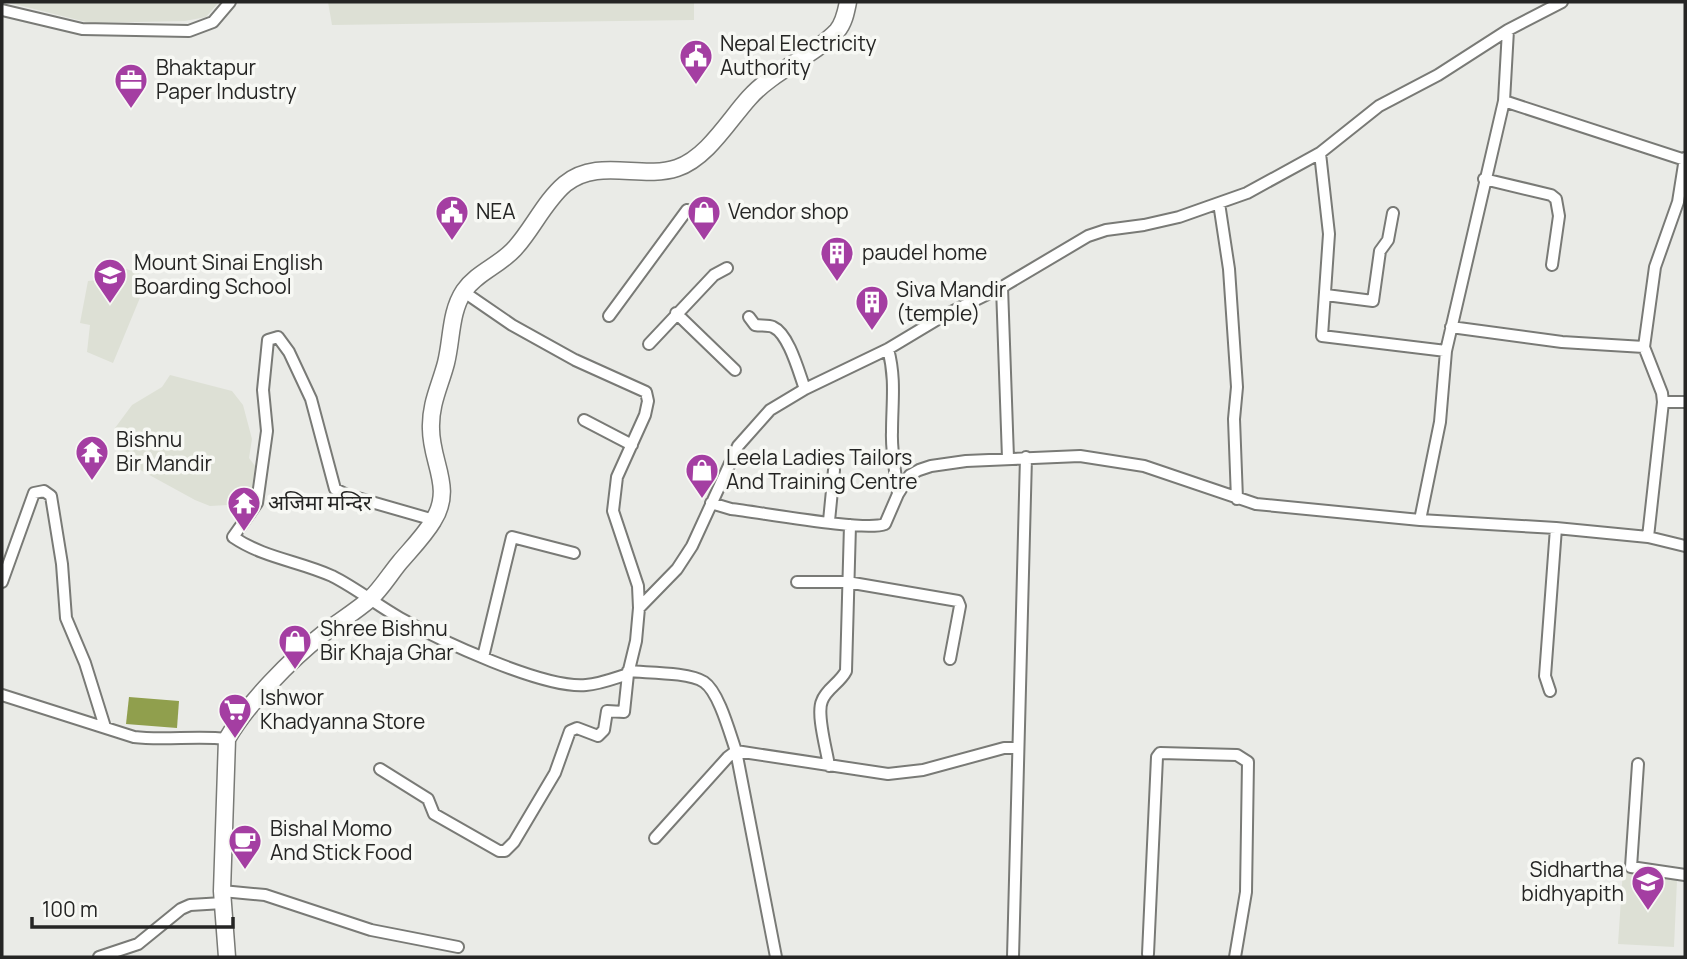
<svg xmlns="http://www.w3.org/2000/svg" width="1687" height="959" viewBox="0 0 1687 959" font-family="Manrope,'Noto Sans Devanagari',sans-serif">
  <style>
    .built { fill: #dde0d5 }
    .water { fill: #909f4d }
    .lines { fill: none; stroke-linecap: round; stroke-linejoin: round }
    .street-casing { stroke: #797a76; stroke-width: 14 }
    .secondary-casing { stroke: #797a76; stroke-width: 19 }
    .street { stroke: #fff; stroke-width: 10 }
    .secondary { stroke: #fff; stroke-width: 16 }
    .labels { text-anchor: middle; stroke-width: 7; stroke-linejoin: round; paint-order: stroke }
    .poi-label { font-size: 21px; fill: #252524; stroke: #f7f8f4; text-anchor: start }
  </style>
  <rect width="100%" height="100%" fill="#eaebe7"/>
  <path class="built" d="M 6,2 L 219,2 L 206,17 L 185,21 L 90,23 Z
    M 328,2 L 694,2 L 694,20 L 332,25 Z
    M 103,262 L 139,273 L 135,284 L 144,288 L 113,363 L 87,352 L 90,325 L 80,323 L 88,281 L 97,280 Z
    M 170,375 L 232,391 L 243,405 L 252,439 L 249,458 L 255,466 L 249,510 L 228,505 L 210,506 L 195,500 L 122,460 L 115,428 L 132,405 L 162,387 Z
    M 1623,869 L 1677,880 L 1674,947 L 1618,944 Z"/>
  <path class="water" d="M 129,697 L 179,701 L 177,728 L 126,724 Z"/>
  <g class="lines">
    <defs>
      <path id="street" d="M 2,10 L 82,29 L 189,31 L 213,22 L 230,2
        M 1504,101 L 1685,160
        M 1320,153 L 1329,234 L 1322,336 L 1446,351
        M 1484,179 L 1551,195 L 1556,199 L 1559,216 L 1552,265
        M 1219,203 L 1229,269 L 1237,387 L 1234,419 L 1237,499
        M 1002,287 L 1008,458
        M 1326,295 L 1373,301 L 1380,251 L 1388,240 L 1393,213
        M 676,313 L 735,370
        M 609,316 L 687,210
        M 749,317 L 755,325 C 761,326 768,325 773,327 C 789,334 799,373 805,389
        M 1451,327 L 1562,342 L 1644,347
        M 649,344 L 714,275 L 727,268
        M 888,349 C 896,379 892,402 892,432 C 891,452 896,474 898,494
        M 1663,402 L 1685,402
        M 584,420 L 632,445
        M 711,503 L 731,509 C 759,512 865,532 885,524 L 898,494 L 910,475 L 919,470 L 931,466 L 966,461 L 1080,456 L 1144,466 L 1256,504 L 1420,520 L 1556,528 L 1648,537 L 1685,546
        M 434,520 L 347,495 L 335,489 L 311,399 L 289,352 L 278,337 L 268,340 L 263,390 L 267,431 L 257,503 L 233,537 C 264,558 299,561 332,576 C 356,588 377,605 400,618 C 439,640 544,689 586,685 C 600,684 615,678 628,674 L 636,641 L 639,608 L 638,586 L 613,511 L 617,477 L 645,415 L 648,401 L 646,392 L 575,360 L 512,325 L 464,292
        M 1420,520 L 1440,422 L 1446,351 L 1504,101 L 1508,30
        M 829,521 L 834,470
        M 1648,537 L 1663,402 L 1662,393 L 1644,347 L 1655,267 L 1678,202 L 1685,158
        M 2,582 L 34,493 L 44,491 L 51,496 L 62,564 L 66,618 L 85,663 L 105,727
        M 797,582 L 847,582 L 958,601 L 960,606 L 950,659
        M 639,608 L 677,569 L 692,546 L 738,446 L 770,410 L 805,389 L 888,349 L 943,316 L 1002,287 L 1088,236 L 1106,230 L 1144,225 L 1179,217 L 1247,193 L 1320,153 L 1379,106 L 1438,75 L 1508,30 L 1562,2
        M 483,657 L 512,537 L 574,553
        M 628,671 C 647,673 689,672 704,682 C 719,692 730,734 736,751 L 888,774 L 923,770 L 1004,748 L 1018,748
        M 1550,691 L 1545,676 L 1556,528
        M 2,695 L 134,737 C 165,741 196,735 227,739
        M 1638,764 L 1631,867 L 1685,875
        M 829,766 C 827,751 816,714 822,701 C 826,689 840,683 846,671 L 850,525
        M 380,769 L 428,799 L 434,814 L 499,851 L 505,851 L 514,842 L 555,773 L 570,731 L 577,728 L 598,736 L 604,730 L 607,711 L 624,712 L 628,674
        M 655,838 L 728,757 L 736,751 L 776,957
        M 222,891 L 265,895 L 371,930 L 458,947
        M 1148,954 L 1157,757 L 1160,753 L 1237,755 L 1248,762 L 1246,892 L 1235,957
        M 99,957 L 138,944 L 181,909 L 190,905 L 223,903
        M 1013,957 L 1026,457"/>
      <path id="secondary" d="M 227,957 L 222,891 L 227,739 C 247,704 291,659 323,634 C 338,622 355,612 370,599 C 381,589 390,574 400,562 C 411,549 424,536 433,521 C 454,488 431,463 431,429 C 430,404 440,386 446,363 C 452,339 450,312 464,291 C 477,272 501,265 516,247 C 533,228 545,201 565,184 C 598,157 641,180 677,168 C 707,158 729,120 749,98 C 774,70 811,58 837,31 C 844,23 846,12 848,2"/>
    </defs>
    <use href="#street" class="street-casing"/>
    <use href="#secondary" class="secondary-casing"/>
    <use href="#street" class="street"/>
    <use href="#secondary" class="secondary"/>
  </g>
  <defs>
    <symbol id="civic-pin" viewBox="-11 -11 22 30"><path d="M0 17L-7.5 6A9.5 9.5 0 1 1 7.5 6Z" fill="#a43ea2" stroke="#f7f8f4"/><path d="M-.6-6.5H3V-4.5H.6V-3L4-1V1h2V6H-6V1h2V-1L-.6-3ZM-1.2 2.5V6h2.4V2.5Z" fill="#fff"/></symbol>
    <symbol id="office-pin" viewBox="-11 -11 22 30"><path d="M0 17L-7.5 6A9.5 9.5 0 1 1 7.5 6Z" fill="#a43ea2" stroke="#f7f8f4"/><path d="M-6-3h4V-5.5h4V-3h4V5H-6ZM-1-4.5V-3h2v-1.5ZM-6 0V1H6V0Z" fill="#fff"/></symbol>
    <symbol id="shop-pin" viewBox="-11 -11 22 30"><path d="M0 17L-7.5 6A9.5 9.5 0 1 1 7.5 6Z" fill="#a43ea2" stroke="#f7f8f4"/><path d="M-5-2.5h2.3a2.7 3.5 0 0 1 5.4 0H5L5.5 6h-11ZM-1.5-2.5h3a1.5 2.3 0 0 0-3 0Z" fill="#fff"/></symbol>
    <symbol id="building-pin" viewBox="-11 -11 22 30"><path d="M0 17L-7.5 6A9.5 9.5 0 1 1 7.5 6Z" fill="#a43ea2" stroke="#f7f8f4"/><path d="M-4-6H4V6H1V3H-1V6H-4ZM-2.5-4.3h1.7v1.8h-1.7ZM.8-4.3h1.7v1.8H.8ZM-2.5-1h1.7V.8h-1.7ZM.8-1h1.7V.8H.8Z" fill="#fff"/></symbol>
    <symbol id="school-pin" viewBox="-11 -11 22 30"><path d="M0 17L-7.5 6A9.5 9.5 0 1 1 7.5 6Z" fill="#a43ea2" stroke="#f7f8f4"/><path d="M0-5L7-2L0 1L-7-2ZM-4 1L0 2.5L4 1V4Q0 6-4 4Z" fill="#fff"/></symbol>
    <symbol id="temple-pin" viewBox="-11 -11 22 30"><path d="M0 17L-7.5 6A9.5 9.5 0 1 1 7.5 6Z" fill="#a43ea2" stroke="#f7f8f4"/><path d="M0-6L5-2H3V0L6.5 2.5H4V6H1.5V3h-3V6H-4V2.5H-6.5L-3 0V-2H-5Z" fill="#fff"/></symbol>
    <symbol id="supermarket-pin" viewBox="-11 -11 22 30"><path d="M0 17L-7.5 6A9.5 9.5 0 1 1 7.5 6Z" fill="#a43ea2" stroke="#f7f8f4"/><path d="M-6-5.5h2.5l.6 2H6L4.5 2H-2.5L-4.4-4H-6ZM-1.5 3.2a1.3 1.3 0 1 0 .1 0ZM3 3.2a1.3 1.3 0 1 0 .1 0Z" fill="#fff"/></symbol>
    <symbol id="cafe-pin" viewBox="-11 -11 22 30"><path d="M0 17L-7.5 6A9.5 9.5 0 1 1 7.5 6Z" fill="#a43ea2" stroke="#f7f8f4"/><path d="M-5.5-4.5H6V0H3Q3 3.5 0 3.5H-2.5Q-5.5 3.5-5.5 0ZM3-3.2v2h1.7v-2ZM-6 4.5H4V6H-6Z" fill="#fff"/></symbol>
  </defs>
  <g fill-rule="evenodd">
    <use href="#civic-pin" x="677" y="37" width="38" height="52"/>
    <use href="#office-pin" x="112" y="61" width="38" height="52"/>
    <use href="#civic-pin" x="433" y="193" width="38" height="52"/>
    <use href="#shop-pin" x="685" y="193" width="38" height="52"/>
    <use href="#building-pin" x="818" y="234" width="38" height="52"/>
    <use href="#school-pin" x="91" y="256" width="38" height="52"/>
    <use href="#building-pin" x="853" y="283" width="38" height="52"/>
    <use href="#temple-pin" x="73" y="433" width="38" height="52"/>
    <use href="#shop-pin" x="683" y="451" width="38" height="52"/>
    <use href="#temple-pin" x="225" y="484" width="38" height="52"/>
    <use href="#shop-pin" x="276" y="622" width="38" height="52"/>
    <use href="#supermarket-pin" x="216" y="691" width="38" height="52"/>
    <use href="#cafe-pin" x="226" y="822" width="38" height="52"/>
    <use href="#school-pin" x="1629" y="863" width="38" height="52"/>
  </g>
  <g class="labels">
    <g class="poi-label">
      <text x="720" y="51">Nepal Electricity<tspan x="720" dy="24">Authority</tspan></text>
      <text x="156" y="75">Bhaktapur<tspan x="156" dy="24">Paper Industry</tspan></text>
      <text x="476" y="219">NEA</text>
      <text x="728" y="219">Vendor shop</text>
      <text x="862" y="260">paudel home</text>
      <text x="134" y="270">Mount Sinai English<tspan x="134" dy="24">Boarding School</tspan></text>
      <text x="896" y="297">Siva Mandir<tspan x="896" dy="24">(temple)</tspan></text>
      <text x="116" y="447">Bishnu<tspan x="116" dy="24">Bir Mandir</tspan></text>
      <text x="726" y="465">Leela Ladies Tailors<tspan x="726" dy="24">And Training Centre</tspan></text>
      <text x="268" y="510">अजिमा मन्दिर</text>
      <text x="320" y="636">Shree Bishnu<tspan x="320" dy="24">Bir Khaja Ghar</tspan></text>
      <text x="260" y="705">Ishwor<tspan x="260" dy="24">Khadyanna Store</tspan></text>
      <text x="270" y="836">Bishal Momo<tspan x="270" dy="24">And Stick Food</tspan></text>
      <text x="1624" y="877" text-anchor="end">Sidhartha<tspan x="1624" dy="24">bidhyapith</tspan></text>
    </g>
  </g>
  <rect width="1687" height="959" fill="none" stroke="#252524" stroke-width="7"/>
  <path d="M32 917v10h201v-10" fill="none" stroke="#252524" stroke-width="3.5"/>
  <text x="42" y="917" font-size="21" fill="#252524" stroke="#f7f8f4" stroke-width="5" paint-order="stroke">100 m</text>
</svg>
